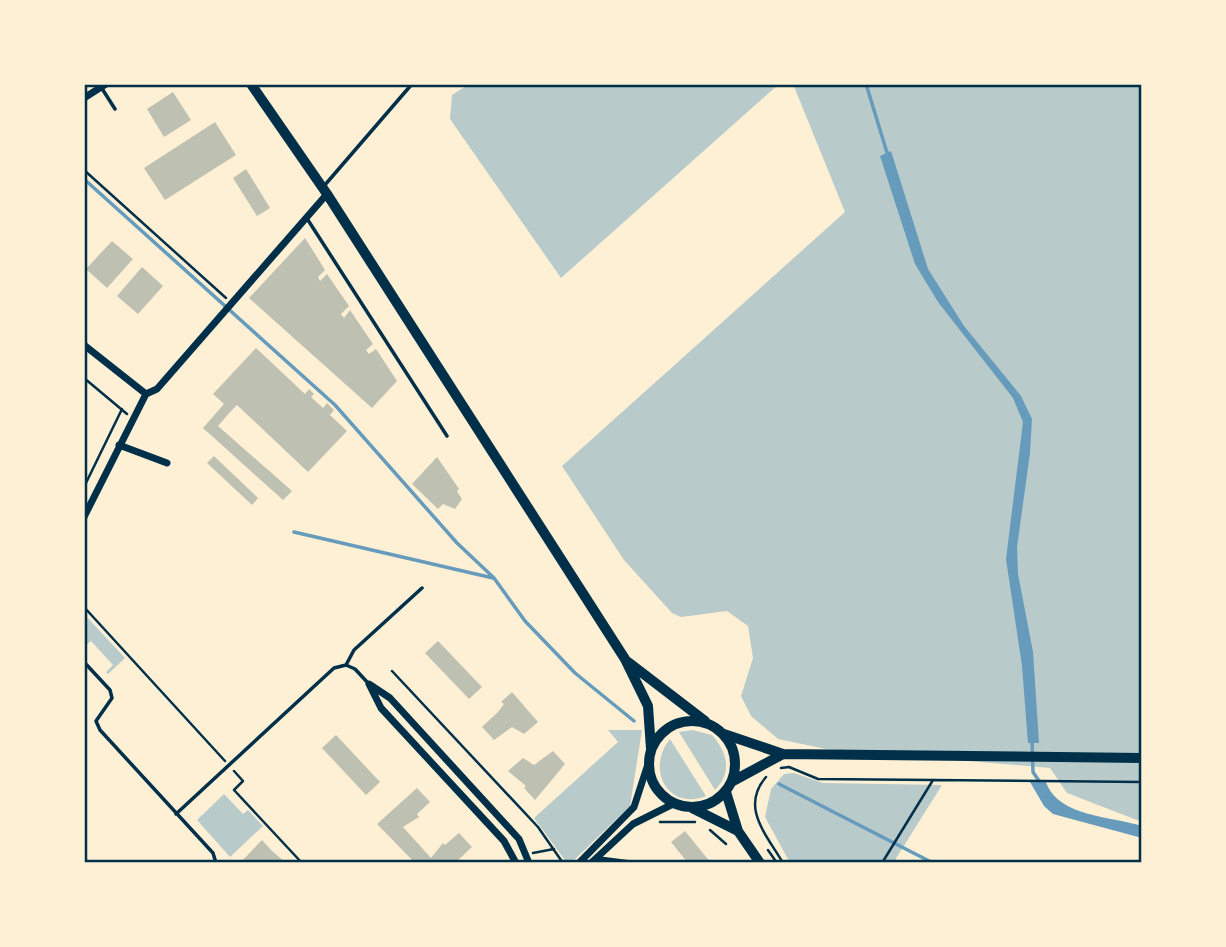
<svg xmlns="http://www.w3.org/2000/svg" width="1226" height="947" viewBox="0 0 1226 947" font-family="'Crimson Pro',serif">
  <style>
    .green { fill: #b9caca }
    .water { fill: #669bbc }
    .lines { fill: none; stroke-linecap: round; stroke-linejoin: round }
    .stream { stroke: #669bbc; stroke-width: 3.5 }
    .building { fill: #bec0b2 }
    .path { stroke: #003049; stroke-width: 2.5 }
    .service { stroke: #003049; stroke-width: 3.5 }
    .minor { stroke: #003049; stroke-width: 7 }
    .secondary { stroke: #003049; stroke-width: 10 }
    .neatline { fill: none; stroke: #003049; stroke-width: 2.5 }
  </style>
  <rect width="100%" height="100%" fill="#fdf0d5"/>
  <path class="green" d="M 469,84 L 779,84 L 561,278 L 450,119 L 452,95 Z
    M 793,84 L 1142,84 L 1142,822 L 1067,793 L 1050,768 L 826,749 L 778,739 L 751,716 L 741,696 L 753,658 L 748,626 L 727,611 L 681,617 L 672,613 L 624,560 L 562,466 L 845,212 Z
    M 84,614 L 125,658 L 108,674 L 106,672 L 113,665 L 91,641 L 84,647 Z
    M 608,730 L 642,730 L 630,806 L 571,863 L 567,863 L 534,818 L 618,742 Z
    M 692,730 L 712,735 C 727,752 733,772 715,790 L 679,732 Z
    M 670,739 L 706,796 C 669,811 645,770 670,739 Z
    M 794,773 L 823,783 L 942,785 L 895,860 L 899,863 L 790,863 L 765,817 L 771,789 L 784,774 Z
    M 224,794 L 243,814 L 248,810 L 263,826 L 230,857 L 197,820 Z"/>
  <path class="water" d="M 891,151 L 928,269 L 964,326 L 1021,396 L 1032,419 L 1030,453 L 1017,547 L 1018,574 L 1033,652 L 1039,743 L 1028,743 L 1022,666 L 1006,559 L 1023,422 L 1013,398 L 938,302 L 915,264 L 880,156 Z
    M 1030,782 L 1046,782 C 1058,817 1111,816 1142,826 L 1142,838 L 1053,814 L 1044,806 Z"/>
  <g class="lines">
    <path class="stream" d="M 866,84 L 888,156
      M 84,179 L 335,405 L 457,543 L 494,578 L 525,621 L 575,673 L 634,721
      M 294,532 L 493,578
      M 1032,741 L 1033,772 L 1039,781
      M 779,784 L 933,863"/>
  </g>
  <path class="building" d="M 173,92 L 191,120 L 164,137 L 147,109 Z
    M 215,122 L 236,155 L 165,200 L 144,168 Z
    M 246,169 L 270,208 L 257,216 L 233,178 Z
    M 305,238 L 325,270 L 318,277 L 320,281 L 327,274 L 349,306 L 341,314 L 344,318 L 350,310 L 373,344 L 366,350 L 369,354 L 376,349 L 397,381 L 372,408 L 249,298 Z
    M 112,241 L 133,259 L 107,288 L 86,269 Z
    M 142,267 L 163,286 L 138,314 L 117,296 Z
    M 256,348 L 305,394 L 309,389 L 314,394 L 311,397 L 323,408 L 327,403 L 334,410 L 330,415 L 347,431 L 308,472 L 237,405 L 231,411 L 218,426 L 292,491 L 283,500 L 203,428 L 224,404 L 213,394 Z
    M 214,456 L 258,498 L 252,505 L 207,463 Z
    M 437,457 L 459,489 L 457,491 L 462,499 L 455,509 L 443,504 L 438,509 L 412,484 Z
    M 438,641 L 482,687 L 469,699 L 425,653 Z
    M 512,692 L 538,722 L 524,734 L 512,727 L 494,740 L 482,727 L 498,712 L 504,704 L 501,702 Z
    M 336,735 L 380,782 L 366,795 L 322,748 Z
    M 553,751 L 565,764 L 535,800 L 524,788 L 526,786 L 508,771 L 523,758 L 534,765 Z
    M 417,788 L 430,802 L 417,814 L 419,817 L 403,827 L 431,858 L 443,843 L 445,845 L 459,833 L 472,847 L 455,863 L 415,863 L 377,824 Z
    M 685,831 L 711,863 L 688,863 L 671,842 Z
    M 262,840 L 271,850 L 286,863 L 240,863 Z"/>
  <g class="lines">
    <path class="path" d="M 84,170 L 226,298
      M 84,378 L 127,414
      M 84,487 L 122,409
      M 84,607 L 225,761
      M 392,671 L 538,827 L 563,863
      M 781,768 L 789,767 L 818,779 L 1142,782
      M 234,771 L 243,781 L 234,790 L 302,863
      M 766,777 C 740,807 766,834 783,863
      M 660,822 L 695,822
      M 710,830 L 726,844
      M 768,850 L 777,863
      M 533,853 L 554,849
      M 882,863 L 933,780"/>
    <path class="service" d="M 101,87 L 115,109
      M 324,186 L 412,84
      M 306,217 L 447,436
      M 84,662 L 110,690 L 112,698 L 96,721 L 100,730 L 213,853 L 216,863
      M 346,665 L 354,650 L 422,588
      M 346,665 L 355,669 L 368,683
      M 176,814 L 334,668 L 346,665
      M 599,858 L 638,863"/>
    <path class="minor" d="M 84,98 L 106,84
      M 84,345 L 146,394
      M 119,445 L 167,463
      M 84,517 L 146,394 L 157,389 L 327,194
      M 516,863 L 504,841 L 381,708 L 369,684 L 390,698 L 519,839 L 529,863
      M 579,863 L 634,807 L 648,764
      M 591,863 L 633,824 L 673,804"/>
    <path class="secondary" d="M 251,84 L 327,194 L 625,659 L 648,706 L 651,749
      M 628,662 L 705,721
      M649 764a43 43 0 1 1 86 0a43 43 0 1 1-86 0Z
      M 724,734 L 783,754 L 1142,758
      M 733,781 L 783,754
      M 726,792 L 738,831 L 760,863
      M 692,808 L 738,831"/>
  </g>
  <rect width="1226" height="947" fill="none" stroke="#fdf0d5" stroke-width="172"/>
  <rect x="86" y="86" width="1054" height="775" class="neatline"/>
</svg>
